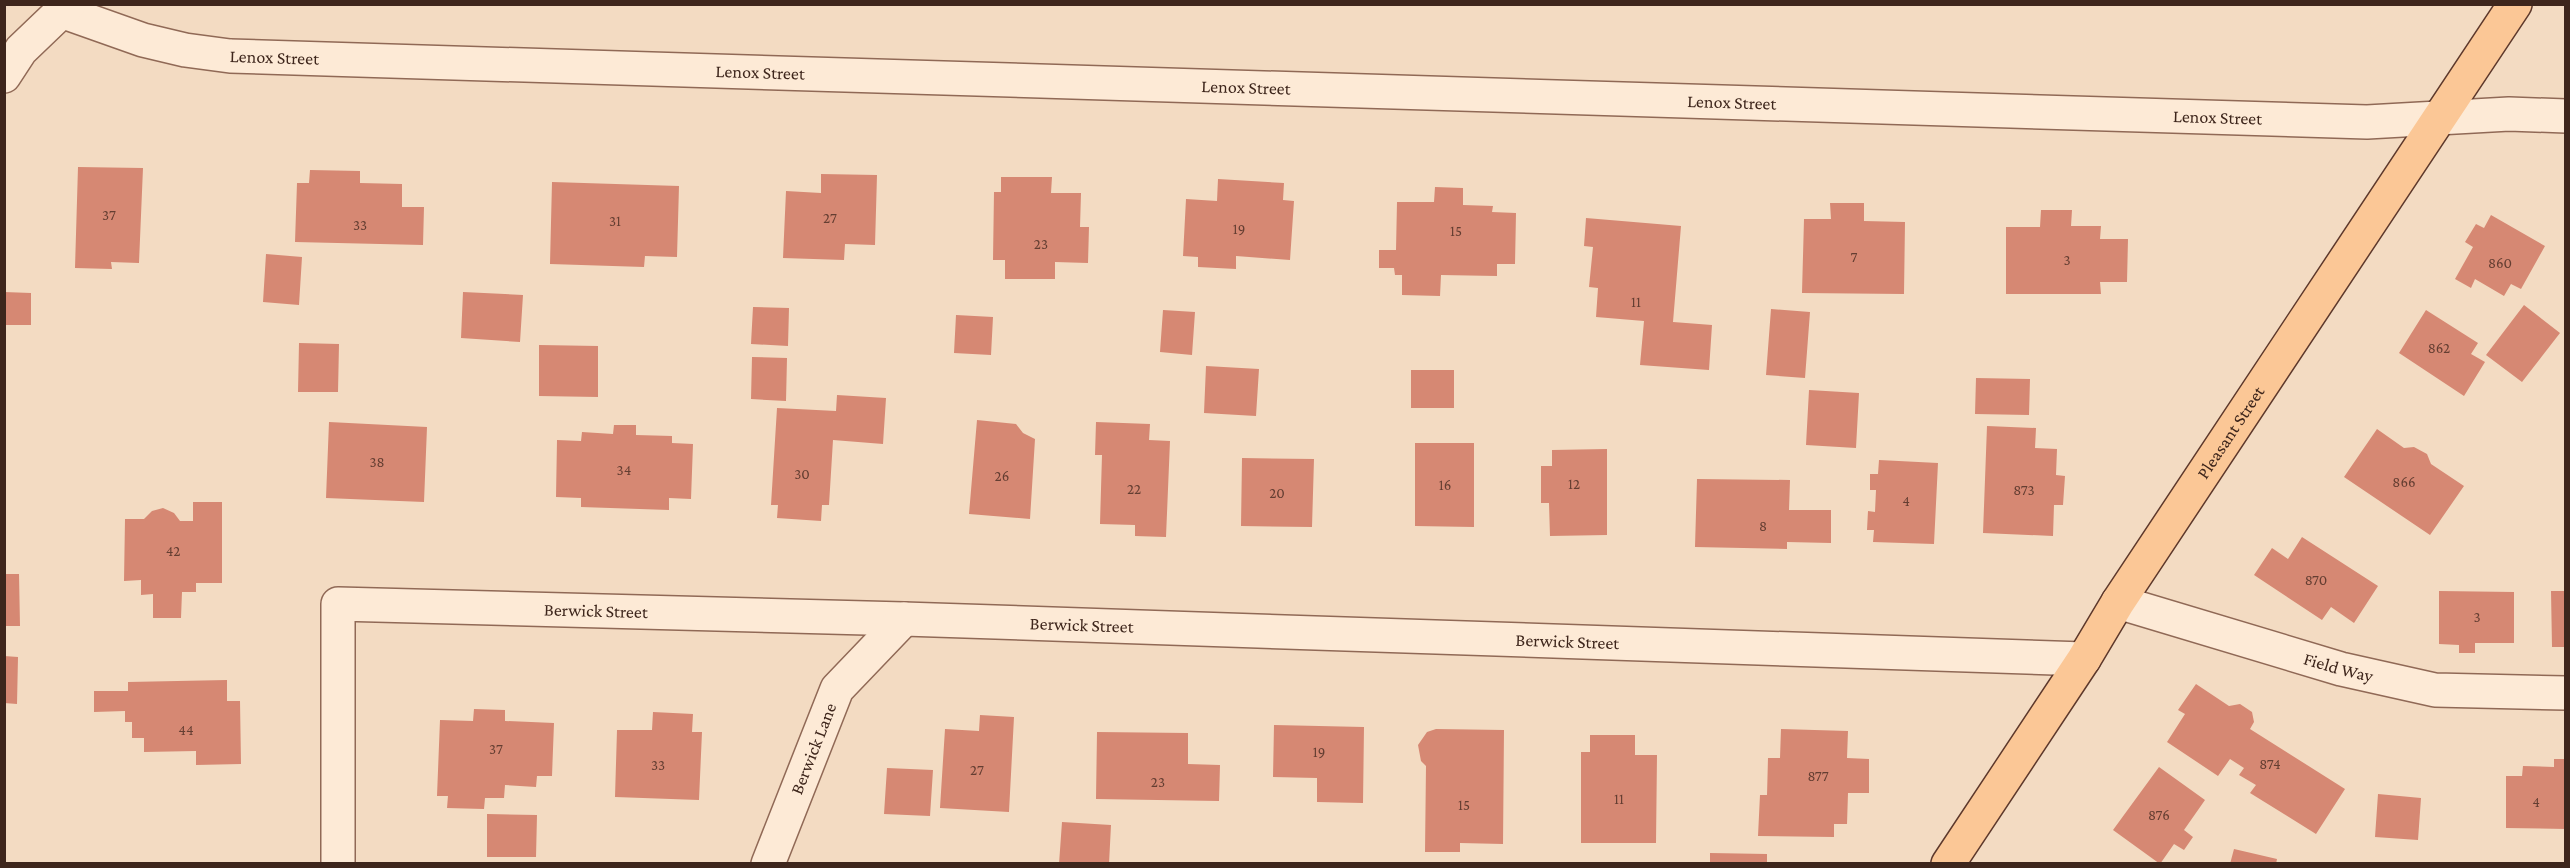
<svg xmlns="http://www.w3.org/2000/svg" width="2570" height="868" viewBox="0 0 2570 868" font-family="'Crimson Pro',serif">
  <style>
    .building { fill: #d68873 }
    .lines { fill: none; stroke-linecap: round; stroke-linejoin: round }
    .minor-casing { stroke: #906956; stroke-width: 36 }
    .major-casing { stroke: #5d382b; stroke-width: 36 }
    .minor { stroke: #fdead6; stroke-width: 33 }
    .major { stroke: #fbc796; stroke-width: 33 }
    .labels { text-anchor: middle; stroke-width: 5; stroke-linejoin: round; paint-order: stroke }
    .number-label { font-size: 15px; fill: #643e32 }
    .street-label { font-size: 18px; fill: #3e261c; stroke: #fae6d3 }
  </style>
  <rect width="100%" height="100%" fill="#f3dbc2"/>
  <path class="building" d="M 78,167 L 143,168 L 139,263 L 111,262 L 112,269 L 75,268 Z
    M 310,170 L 360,171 L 360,183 L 402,184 L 402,207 L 424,207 L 423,245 L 295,242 L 297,183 L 309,183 Z
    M 821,174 L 877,175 L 875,245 L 845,244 L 844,260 L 783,258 L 786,191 L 821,193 Z
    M 1001,177 L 1052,177 L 1051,193 L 1081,193 L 1080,227 L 1089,227 L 1088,263 L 1055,262 L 1055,279 L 1005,279 L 1005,260 L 993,260 L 994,192 L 1001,192 Z
    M 1218,179 L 1284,183 L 1283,200 L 1294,201 L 1290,260 L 1236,256 L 1236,269 L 1198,267 L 1198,257 L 1183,256 L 1186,199 L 1217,201 Z
    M 552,182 L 679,186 L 677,257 L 645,256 L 644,267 L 550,264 Z
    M 1435,187 L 1463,188 L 1463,205 L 1493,206 L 1492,212 L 1516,213 L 1515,264 L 1497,264 L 1497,276 L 1441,275 L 1440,296 L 1402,295 L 1402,275 L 1395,275 L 1394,268 L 1379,268 L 1379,250 L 1396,250 L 1397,202 L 1434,202 Z
    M 1830,203 L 1864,203 L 1864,221 L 1905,222 L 1904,294 L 1802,293 L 1804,219 L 1831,219 Z
    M 2041,210 L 2072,210 L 2071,226 L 2101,226 L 2100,239 L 2128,239 L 2127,282 L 2100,282 L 2101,294 L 2006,294 L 2006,227 L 2040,227 Z
    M 2491,215 L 2545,246 L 2521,289 L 2511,284 L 2504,296 L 2475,279 L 2471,288 L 2455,279 L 2473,247 L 2465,242 L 2476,224 L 2484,228 Z
    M 1586,218 L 1681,226 L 1673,322 L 1712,325 L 1709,370 L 1640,365 L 1644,321 L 1596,317 L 1598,288 L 1589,287 L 1593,247 L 1584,246 Z
    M 266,254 L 302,257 L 299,305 L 263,302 Z
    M 4,292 L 31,293 L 31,325 L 4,325 Z
    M 463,292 L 523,295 L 520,342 L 461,338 Z
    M 2524,305 L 2560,333 L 2522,382 L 2486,355 Z
    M 753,307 L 789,308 L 788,346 L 751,344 Z
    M 1771,309 L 1810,312 L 1805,378 L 1766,375 Z
    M 1163,310 L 1195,312 L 1192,355 L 1160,352 Z
    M 2426,310 L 2478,343 L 2471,354 L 2485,362 L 2464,396 L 2399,353 Z
    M 956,315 L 993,317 L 991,355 L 954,353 Z
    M 299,343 L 339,344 L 338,392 L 298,392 Z
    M 539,345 L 598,346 L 598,397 L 539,396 Z
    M 752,357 L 787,358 L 786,401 L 751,399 Z
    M 1206,366 L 1259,369 L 1256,416 L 1204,413 Z
    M 1411,370 L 1454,370 L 1454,408 L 1411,408 Z
    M 1976,378 L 2030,379 L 2029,415 L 1975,414 Z
    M 1809,390 L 1859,393 L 1856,448 L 1806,445 Z
    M 837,395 L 886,398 L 883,444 L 833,440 L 829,505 L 822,505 L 821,521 L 777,518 L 778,505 L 771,505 L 777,408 L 836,411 Z
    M 977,420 L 1016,424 L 1023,433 L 1035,439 L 1030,519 L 969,514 Z
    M 329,422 L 427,427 L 424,502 L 326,498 Z
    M 1096,422 L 1150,424 L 1149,440 L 1170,441 L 1166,537 L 1135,536 L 1135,525 L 1100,524 L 1102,455 L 1095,455 Z
    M 614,425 L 636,425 L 636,435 L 672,436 L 672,443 L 693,444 L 691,499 L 669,498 L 669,510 L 581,507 L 581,498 L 556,497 L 557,440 L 581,441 L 582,432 L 613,434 Z
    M 1987,426 L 2036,428 L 2035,448 L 2057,449 L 2056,475 L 2065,476 L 2063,505 L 2054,505 L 2053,536 L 1983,533 Z
    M 2377,429 L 2404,448 L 2414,447 L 2427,454 L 2431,464 L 2464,486 L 2430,535 L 2344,477 Z
    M 1415,443 L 1474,443 L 1474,527 L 1415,526 Z
    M 1607,449 L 1607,535 L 1550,536 L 1549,503 L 1541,503 L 1541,466 L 1552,466 L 1552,450 Z
    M 1242,458 L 1314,459 L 1312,527 L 1241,526 Z
    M 1879,460 L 1938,463 L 1934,544 L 1873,542 L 1874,530 L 1867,530 L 1868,511 L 1875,512 L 1876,490 L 1870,490 L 1870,474 L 1878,474 Z
    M 1697,479 L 1790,480 L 1789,510 L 1831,510 L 1831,543 L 1787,542 L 1787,549 L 1695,547 Z
    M 193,502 L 222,502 L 222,583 L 196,583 L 196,592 L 182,592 L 181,618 L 153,618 L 153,594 L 141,595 L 141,580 L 124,581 L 125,519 L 144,519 L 152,511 L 163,508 L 174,513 L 180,521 L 193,521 Z
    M 2302,537 L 2378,586 L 2354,623 L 2331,607 L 2322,620 L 2254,575 L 2272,548 L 2288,559 Z
    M 4,574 L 19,574 L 20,626 L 4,626 Z
    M 2439,591 L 2514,592 L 2514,643 L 2475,643 L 2475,653 L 2459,653 L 2459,645 L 2439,644 Z
    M 2551,591 L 2566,591 L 2566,647 L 2552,647 Z
    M 4,656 L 18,657 L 17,704 L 4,703 Z
    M 227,680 L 227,701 L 240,701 L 241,764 L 196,765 L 196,751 L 144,752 L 144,738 L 132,738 L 132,722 L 125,722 L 125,711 L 94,712 L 94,691 L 128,691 L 128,682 Z
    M 2196,684 L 2229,706 L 2240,704 L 2252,712 L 2254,722 L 2250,729 L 2345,789 L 2316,834 L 2250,793 L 2256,785 L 2239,775 L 2244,768 L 2230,759 L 2218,776 L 2167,742 L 2185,714 L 2178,710 Z
    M 474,709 L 505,710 L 505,721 L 554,723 L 552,776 L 537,776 L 536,787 L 505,785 L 504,798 L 485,798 L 484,809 L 447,808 L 448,796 L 437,796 L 440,720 L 473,721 Z
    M 653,712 L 693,714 L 692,732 L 702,732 L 699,800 L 615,797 L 617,730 L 652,730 Z
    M 980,715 L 1014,717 L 1009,812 L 940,808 L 945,729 L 979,731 Z
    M 1274,725 L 1364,727 L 1363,803 L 1317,802 L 1317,778 L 1273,777 Z
    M 1436,729 L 1504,730 L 1503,844 L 1460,843 L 1460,852 L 1425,852 L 1426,766 L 1421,761 L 1418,745 L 1427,732 Z
    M 1781,729 L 1848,731 L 1847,758 L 1869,759 L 1869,793 L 1848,793 L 1847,824 L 1834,824 L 1834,837 L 1758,836 L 1760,795 L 1767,795 L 1768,758 L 1780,758 Z
    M 1097,732 L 1188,733 L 1188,764 L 1220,765 L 1219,801 L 1096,799 Z
    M 1590,735 L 1635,735 L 1635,755 L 1657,755 L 1656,843 L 1581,843 L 1581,752 L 1590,752 Z
    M 2554,759 L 2566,759 L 2566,829 L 2506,828 L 2506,776 L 2522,776 L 2523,766 L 2554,767 Z
    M 2159,767 L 2205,800 L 2184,830 L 2193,837 L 2184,850 L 2174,844 L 2160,864 L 2113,830 Z
    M 887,768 L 933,770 L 930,816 L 884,814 Z
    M 2378,794 L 2421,798 L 2418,840 L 2375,837 Z
    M 487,814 L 537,815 L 536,857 L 487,857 Z
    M 1062,822 L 1111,825 L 1109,864 L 1059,864 Z
    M 2234,849 L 2277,859 L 2276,864 L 2230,864 Z
    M 1710,853 L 1767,854 L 1767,864 L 1710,864 Z"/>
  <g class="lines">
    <defs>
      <g id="minor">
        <path id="s1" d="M 61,11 L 143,40 L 185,50 L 230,56 L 2367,122 L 2509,114 L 2566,116"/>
        <path d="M 4,76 L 21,50 L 69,4"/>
        <path id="s2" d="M 2118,602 L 2341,669 L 2435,690 L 2566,693"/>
        <path id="s3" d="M 338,864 L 338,604 L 904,619 L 2084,659"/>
        <path id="s4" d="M 768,864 L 837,689 L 904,619"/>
      </g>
      <g id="major">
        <path id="s5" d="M 1948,864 L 2084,659 L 2118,602 L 2515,4"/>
      </g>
    </defs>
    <use href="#minor" class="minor-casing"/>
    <use href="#major" class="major-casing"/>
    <use href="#minor" class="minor"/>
    <use href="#major" class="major"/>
  </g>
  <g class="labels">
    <g class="number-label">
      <text x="109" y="220">37</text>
      <text x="830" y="223">27</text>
      <text x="615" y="226">31</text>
      <text x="360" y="230">33</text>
      <text x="1239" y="234">19</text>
      <text x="1456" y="236">15</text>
      <text x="1041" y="249">23</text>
      <text x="1854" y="262">7</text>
      <text x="2067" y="265">3</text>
      <text x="2500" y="268">860</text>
      <text x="1636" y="307">11</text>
      <text x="2439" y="353">862</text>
      <text x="377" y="467">38</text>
      <text x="624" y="475">34</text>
      <text x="802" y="479">30</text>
      <text x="1002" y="481">26</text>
      <text x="2404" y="487">866</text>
      <text x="1574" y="489">12</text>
      <text x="1445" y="490">16</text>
      <text x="1134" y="494">22</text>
      <text x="2024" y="495">873</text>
      <text x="1277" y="498">20</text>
      <text x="1906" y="506">4</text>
      <text x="1763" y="531">8</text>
      <text x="173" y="556">42</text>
      <text x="2316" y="585">870</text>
      <text x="2477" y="622">3</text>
      <text x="186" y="735">44</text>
      <text x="496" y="754">37</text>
      <text x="1319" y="757">19</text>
      <text x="2270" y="769">874</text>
      <text x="658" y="770">33</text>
      <text x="977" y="775">27</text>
      <text x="1818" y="781">877</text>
      <text x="1158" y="787">23</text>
      <text x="1619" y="804">11</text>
      <text x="2536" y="807">4</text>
      <text x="1464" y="810">15</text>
      <text x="2159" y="820">876</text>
    </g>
    <g class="street-label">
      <text dy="6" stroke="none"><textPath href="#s1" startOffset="220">Lenox Street</textPath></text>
      <text dy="6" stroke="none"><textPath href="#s1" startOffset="706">Lenox Street</textPath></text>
      <text dy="6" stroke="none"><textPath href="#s1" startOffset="1192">Lenox Street</textPath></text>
      <text dy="6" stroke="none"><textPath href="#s1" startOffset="1678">Lenox Street</textPath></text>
      <text dy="6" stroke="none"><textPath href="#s1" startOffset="2164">Lenox Street</textPath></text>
      <text dy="6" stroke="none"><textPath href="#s5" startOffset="516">Pleasant Street</textPath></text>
      <text dy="6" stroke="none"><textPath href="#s3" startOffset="518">Berwick Street</textPath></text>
      <text dy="6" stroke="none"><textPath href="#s3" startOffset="1004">Berwick Street</textPath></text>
      <text dy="6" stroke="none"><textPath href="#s3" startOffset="1490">Berwick Street</textPath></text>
      <text dy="6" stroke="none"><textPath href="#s2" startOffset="230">Field Way</textPath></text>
      <text dy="6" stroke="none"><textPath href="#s4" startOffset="124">Berwick Lane</textPath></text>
    </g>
  </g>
  <rect width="2570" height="868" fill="none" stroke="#3e261c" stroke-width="12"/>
</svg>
